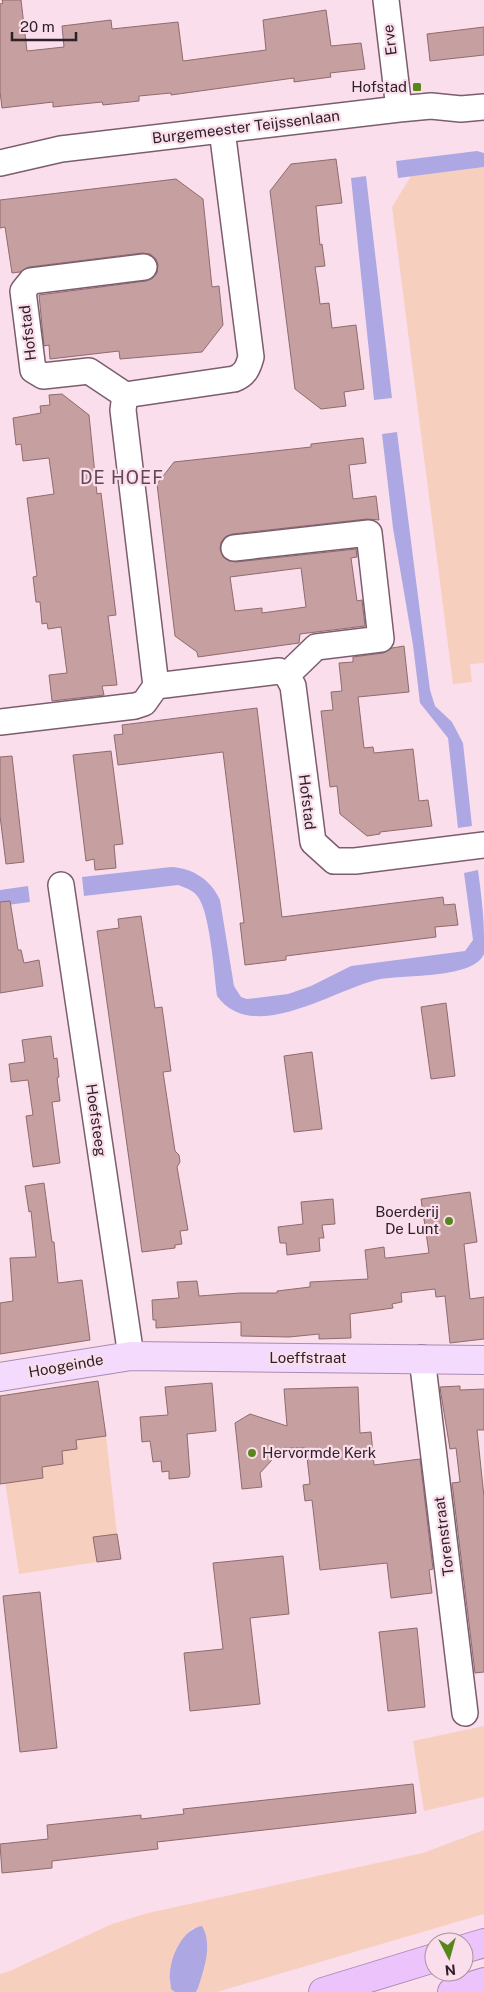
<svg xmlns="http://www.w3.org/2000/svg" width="484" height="1992" viewBox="0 0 484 1992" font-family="'Public Sans',sans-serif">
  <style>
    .green { fill: #f7cfbe }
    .water { fill: #ada8e3 }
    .building { fill: #c69fa0; stroke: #8f6b6d; fill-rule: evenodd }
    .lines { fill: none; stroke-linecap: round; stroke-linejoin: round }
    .minor-casing { stroke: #7c5d6d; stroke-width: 28 }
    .major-casing { stroke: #aa8ab2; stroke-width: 30 }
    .highway-casing { stroke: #aa8ab2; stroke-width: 30 }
    .minor { stroke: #fff; stroke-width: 25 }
    .major { stroke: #f4dbfd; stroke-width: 28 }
    .highway { stroke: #edc3fc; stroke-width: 28 }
    .poi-dot { fill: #57871a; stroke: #fbdeec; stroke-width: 2 }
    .labels { text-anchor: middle; stroke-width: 4.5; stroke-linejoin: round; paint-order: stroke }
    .street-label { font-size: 15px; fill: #2f2128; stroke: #fbdeec }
    .poi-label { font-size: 15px; fill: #2f2128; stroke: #fbdeec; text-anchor: end }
    .quarter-label { font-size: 18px; letter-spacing: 1px; fill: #624454; stroke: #fbdeec }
  </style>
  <rect width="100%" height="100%" fill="#fbdeec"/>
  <path class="green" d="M 484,167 L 484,663 L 470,664 L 472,682 L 453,684 L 392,207 L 411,176 Z
    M 106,1436 L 117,1534 L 93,1537 L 97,1562 L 19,1574 L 3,1468 L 0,1458 L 0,1443 C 26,1447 51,1453 77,1449 L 76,1438 L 79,1439 Z
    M 484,1726 L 484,1797 L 424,1811 L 413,1741 Z
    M 484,1830 L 484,1914 L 217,1992 L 196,1992 L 198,1988 L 194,1927 C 175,1946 169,1963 171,1989 L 175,1992 L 0,1992 L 0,1974 L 12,1970 L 112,1924 L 148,1913 L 423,1853 Z"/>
  <path class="water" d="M 477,151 L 484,153 L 484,167 L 398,178 L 396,161 Z
    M 366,176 L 392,398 L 374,400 L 351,178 Z
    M 397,432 L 430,690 L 435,706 L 452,722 L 463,743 L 472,826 L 458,828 L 448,738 L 420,703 L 413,645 L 393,528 L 382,434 Z
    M 171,867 C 193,868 211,880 220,900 L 234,986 L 241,997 L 247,999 L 288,994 L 311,986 L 351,966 L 465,951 L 473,940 L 464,873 L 478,870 C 481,893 484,915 484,938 C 484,943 484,950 484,954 C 473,980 400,974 376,980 C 332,991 252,1045 217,996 C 214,973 210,913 198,897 C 193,890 186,888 178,885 L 84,896 L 82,877 Z
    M 28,886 L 30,902 L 0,906 L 0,890 Z
    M 202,1926 C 213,1944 204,1969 198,1988 L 196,1992 L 175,1992 L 171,1989 C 171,1984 169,1978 170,1973 C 171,1955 183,1929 202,1926 Z"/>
  <path class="building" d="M 2,0 L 21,0 L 27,51 L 64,47 L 62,26 L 111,20 L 112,29 L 178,22 L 183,61 L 266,50 L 263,20 L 326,10 L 331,46 L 361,43 L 365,69 L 330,73 L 331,77 L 294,82 L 294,78 L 171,95 L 171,93 L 139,96 L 139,101 L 103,105 L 102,102 L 53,107 L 53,102 L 2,108 L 0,92 L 0,4 L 3,3 Z
    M 484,27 L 484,55 L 430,61 L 427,34 Z
    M 336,159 L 342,203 L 316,206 L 320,245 L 322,244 L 325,266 L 315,267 L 318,287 L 320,304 L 329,303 L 332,328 L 356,325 L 364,389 L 344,392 L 346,406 L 321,409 L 295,389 L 270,191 L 291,164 Z
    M 176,179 L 203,199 L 212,287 L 219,286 L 223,325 L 202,352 L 120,359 L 119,351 L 50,359 L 49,345 L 44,346 L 39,295 L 146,281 L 152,279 L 157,273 L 158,265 L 156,259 L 150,254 L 142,253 L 29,267 L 20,272 L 12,273 L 5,227 L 0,228 L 0,200 Z
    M 62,394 L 89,415 L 97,494 L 101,493 L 116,615 L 108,616 L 117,685 L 102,686 L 104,695 L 52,701 L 49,675 L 67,673 L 61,627 L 48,629 L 47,623 L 42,624 L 40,602 L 36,602 L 33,577 L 37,576 L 27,498 L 54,494 L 49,458 L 23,461 L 21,444 L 16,445 L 13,418 L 41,413 L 40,406 L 50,405 L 49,395 Z
    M 363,438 L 366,463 L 349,465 L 353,499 L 376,496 L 379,520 L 367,519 L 232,534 L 225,537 L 221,542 L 220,549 L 223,557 L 229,561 L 236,562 L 356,549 L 357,557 L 351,558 L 357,601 L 362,600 L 365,626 L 300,634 L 299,643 L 198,657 L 197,652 L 175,636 L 157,484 L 174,462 L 311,447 L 311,444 ZM 301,568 L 306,607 L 262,613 L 262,608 L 235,611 L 230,577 Z
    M 404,646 L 409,692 L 358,697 L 364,748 L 373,747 L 374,753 L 413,749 L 419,801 L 428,800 L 432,826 L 380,832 L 380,834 L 367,836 L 340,814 L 337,786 L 330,787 L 321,711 L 333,710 L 331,692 L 342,691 L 339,663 L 353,662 L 353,657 L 383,653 L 392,648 Z
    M 257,708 L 282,917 L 443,897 L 444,905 L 455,904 L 458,925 L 435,927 L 436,937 L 286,956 L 286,960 L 245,965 L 240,923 L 244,923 L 223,752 L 118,765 L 114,735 L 123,734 L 122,725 Z
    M 111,751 L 123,844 L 114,845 L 116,868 L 95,870 L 94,859 L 86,861 L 73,755 Z
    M 12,756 L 24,862 L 6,864 L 0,816 L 0,757 Z
    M 10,901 L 18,950 L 21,950 L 24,963 L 39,960 L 43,986 L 0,993 L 0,902 Z
    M 141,916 L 155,1008 L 162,1007 L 171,1071 L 163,1072 L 175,1151 L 179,1155 L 180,1162 L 177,1167 L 188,1230 L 180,1231 L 182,1244 L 175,1245 L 175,1248 L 142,1252 L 97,931 L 119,928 L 118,919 Z
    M 446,1003 L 455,1076 L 431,1079 L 421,1007 Z
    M 51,1036 L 54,1059 L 57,1058 L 59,1077 L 57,1078 L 60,1101 L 52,1102 L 60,1163 L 33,1167 L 26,1116 L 33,1115 L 28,1080 L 11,1082 L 9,1064 L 25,1062 L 22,1040 Z
    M 312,1052 L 322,1129 L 294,1132 L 284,1056 Z
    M 44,1183 L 52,1242 L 54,1242 L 58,1283 L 82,1280 L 90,1340 L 0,1354 L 0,1303 L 13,1301 L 10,1258 L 36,1257 L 31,1211 L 29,1212 L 25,1186 Z
    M 470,1192 L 477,1242 L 464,1244 L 470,1299 L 484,1297 L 484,1339 L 450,1343 L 445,1296 L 436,1297 L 435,1289 L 401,1293 L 402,1302 L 392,1304 L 393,1308 L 350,1314 L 351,1338 L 319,1339 L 319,1334 L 289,1337 L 241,1336 L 241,1322 L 156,1328 L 156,1320 L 153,1320 L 152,1300 L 179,1298 L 177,1282 L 197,1281 L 199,1296 L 240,1293 L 277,1293 L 277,1291 L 310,1287 L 310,1282 L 368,1279 L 365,1250 L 384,1247 L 385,1258 L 387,1258 L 429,1253 L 421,1199 Z
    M 333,1199 L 335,1224 L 322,1225 L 324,1238 L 319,1238 L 320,1251 L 287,1255 L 286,1243 L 280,1243 L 278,1227 L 303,1224 L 301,1202 Z
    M 98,1381 L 106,1436 L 76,1440 L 77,1449 L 62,1451 L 63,1464 L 42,1467 L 43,1478 L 0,1484 L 0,1396 Z
    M 212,1383 L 216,1431 L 187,1434 L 190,1474 L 189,1477 L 169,1479 L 169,1471 L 162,1472 L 161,1461 L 153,1462 L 150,1441 L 142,1442 L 140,1417 L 168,1415 L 165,1387 Z
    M 460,1386 L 460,1390 L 484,1389 L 484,1430 L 477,1430 L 484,1497 L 484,1672 L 475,1673 L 452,1483 L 460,1482 L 456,1448 L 450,1449 L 441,1394 L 440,1387 Z
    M 358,1387 L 360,1433 L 371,1432 L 374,1465 L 420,1459 L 433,1569 L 429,1570 L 432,1593 L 391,1598 L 387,1563 L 320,1570 L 312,1500 L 305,1501 L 303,1485 L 310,1484 L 306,1448 L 283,1448 L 260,1473 L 262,1487 L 242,1489 L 235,1423 L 250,1414 L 287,1426 L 284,1389 Z
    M 117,1534 L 121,1559 L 97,1562 L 93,1537 Z
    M 283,1556 L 289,1614 L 250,1618 L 260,1704 L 190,1711 L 184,1653 L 223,1649 L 213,1563 Z
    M 40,1592 L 57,1748 L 20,1752 L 3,1596 Z
    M 417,1628 L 425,1707 L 388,1711 L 379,1632 Z
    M 413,1784 L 416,1813 L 157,1842 L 158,1849 L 52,1861 L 52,1868 L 2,1873 L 0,1844 L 48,1839 L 47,1825 L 141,1815 L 141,1819 L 184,1814 L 183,1809 Z"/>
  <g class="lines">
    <defs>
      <path id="minor" d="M 386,0 L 399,109
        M 0,163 L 61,149 L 399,109 L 431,106 L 461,109 L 484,107
        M 144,267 L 31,281 L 23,291 L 33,370 L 43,376 L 89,371 L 125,395 L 234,379 C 245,375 248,368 251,357 L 222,130
        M 287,675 L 293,686 L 313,842 L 334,861 L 355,861 L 484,845
        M 156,686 L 279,671 L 287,675 L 316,647 L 381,639 L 369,533 L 234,548
        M 0,722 L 135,706 L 144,703 L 156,686 L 123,410 L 125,395
        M 61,885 L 131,1356
        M 422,1358 L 465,1713"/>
      <path id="major" d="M 0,1377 L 131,1356 L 484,1360"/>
      <path id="highway" d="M 464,1949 L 484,1943
        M 323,1992 L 434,1958
        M 452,1992 L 484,1982"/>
    </defs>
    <use href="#minor" class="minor-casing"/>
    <use href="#major" class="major-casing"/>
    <use href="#highway" class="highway-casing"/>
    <use href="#minor" class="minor"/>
    <use href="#major" class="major"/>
    <use href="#highway" class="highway"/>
  </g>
  <g class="poi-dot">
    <rect x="412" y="82" width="10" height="10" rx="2.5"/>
    <circle cx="449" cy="1221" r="5"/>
    <circle cx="252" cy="1453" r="5"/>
  </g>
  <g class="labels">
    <g class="street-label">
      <text transform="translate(390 40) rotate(-97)" y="5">Erve</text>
      <text transform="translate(246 127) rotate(-7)" y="5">Burgemeester Teijssenlaan</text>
      <text transform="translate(28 333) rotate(-97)" y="5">Hofstad</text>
      <text transform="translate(307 802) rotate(83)" y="5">Hofstad</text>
      <text transform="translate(96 1120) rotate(82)" y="5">Hoefsteeg</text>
      <text x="308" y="1363">Loeffstraat</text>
      <text transform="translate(66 1366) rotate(-10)" y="5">Hoogeinde</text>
      <text transform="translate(444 1536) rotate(-97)" y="5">Torenstraat</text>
    </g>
    <g class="poi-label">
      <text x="407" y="92">Hofstad</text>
      <text x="439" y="1217">Boerderij<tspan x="439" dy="17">De Lunt</tspan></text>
      <text x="262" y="1458" text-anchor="start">Hervormde Kerk</text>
    </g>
    <g class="quarter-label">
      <text x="122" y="484">DE HOEF</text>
    </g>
  </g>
  <g transform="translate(449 1957) rotate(174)"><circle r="24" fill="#fbdeec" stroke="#a9929e"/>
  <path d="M0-4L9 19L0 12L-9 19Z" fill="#57871a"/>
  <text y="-8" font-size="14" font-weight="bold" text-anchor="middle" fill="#2f2128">N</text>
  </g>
  <path d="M12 32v8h64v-8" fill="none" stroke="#2f2128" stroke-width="2.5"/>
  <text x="20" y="32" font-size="15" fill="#2f2128" stroke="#fbdeec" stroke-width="4" paint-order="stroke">20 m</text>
</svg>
